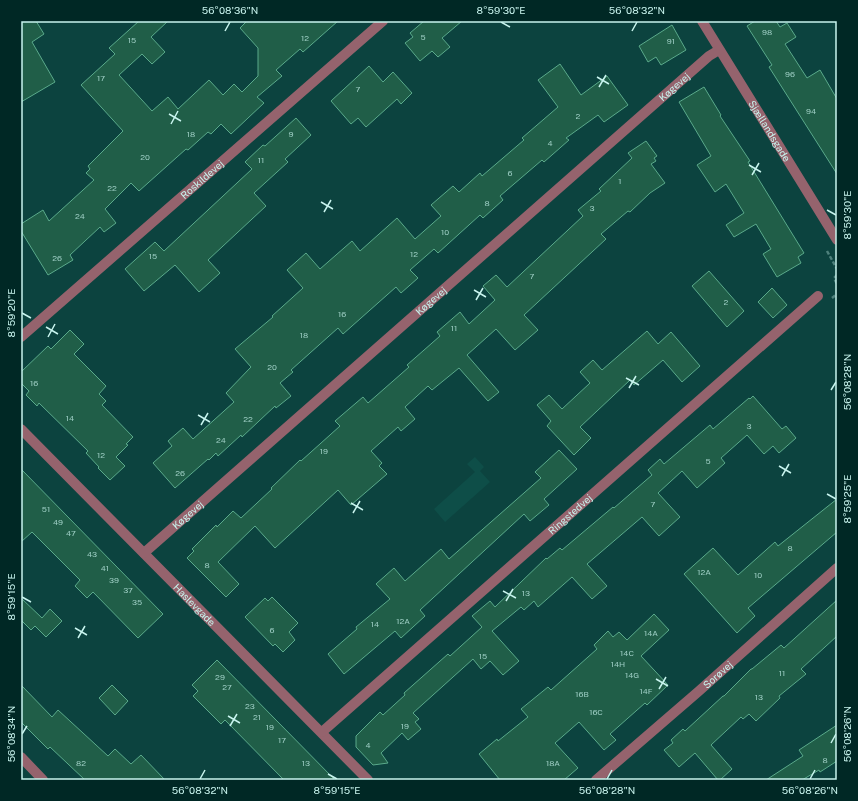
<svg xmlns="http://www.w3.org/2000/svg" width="858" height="801" viewBox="0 0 858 801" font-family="'Public Sans',sans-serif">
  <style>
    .built { fill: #0e4e48 }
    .building { fill: #205e48; stroke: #5aaa8b }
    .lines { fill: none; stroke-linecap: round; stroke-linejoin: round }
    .path { stroke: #4e817c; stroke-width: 2.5; stroke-dasharray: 4 2; stroke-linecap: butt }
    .minor { stroke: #95636d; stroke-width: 10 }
    .ticks { fill: none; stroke: #c8f4ee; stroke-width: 1.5 }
    .labels { text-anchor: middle; stroke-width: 3; stroke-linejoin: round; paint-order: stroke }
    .number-label { font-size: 8px; fill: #9ecec4 }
    .street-label { font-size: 10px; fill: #c8f4ee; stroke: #002825 }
    .neatline { fill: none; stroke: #c8f4ee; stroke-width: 1.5 }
    .ticks-label { font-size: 10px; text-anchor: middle; fill: #c8f4ee }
  </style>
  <rect width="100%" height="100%" fill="#0c433f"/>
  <path class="built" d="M 475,457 L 484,467 L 480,471 L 490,482 L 445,522 L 434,509 L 475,472 L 467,464 Z"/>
  <path class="building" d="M 21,21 L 36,21 L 44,34 L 32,42 L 55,82 L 21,102 Z
    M 139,21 L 168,21 L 151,37 L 165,52 L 152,64 L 142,54 L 119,75 L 152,111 L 168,97 L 178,109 L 209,80 L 223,95 L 234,84 L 242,92 L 258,76 L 258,48 L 240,28 L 247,21 L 338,21 L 303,52 L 300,49 L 276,70 L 282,76 L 257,97 L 264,103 L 231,134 L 221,124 L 211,134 L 208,132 L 188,150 L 186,149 L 139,191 L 131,183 L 105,209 L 116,223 L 104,232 L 100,227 L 70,255 L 73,260 L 48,275 L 21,231 L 21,224 L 43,210 L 49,221 L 94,180 L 86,173 L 90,169 L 88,166 L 123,131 L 81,85 L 115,54 L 109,48 Z
    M 424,21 L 462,21 L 442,38 L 450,47 L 438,57 L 432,51 L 420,61 L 405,43 L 413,37 L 410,33 Z
    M 755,21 L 776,21 L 780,27 L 787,23 L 796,37 L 785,44 L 807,78 L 820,70 L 837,99 L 837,174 L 769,67 L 772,65 L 747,26 Z
    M 672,25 L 686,50 L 661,65 L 656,57 L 648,62 L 639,46 Z
    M 560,64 L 581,95 L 607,76 L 628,105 L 604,122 L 598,115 L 566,138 L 569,140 L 544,162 L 542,160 L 500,196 L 503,200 L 483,218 L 480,215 L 438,253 L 434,249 L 410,270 L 418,278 L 401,293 L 396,287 L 343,334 L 338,328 L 291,370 L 293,372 L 280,383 L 291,396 L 276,408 L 275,406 L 242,437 L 241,435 L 218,456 L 216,453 L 209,460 L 208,459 L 175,488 L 153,463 L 172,446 L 168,441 L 183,428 L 193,439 L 234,402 L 226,393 L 251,367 L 235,349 L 273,317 L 272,316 L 303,288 L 287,270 L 306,253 L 320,269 L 352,241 L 360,251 L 397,218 L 415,239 L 441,216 L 431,205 L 453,186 L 459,192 L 480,173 L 482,176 L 524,140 L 522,138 L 558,107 L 538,80 Z
    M 369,66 L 383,82 L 393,72 L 412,93 L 401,104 L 397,99 L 366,127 L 358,118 L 351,124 L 331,101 Z
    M 704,87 L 721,115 L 720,116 L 750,161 L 748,162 L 804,253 L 798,257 L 801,263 L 777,277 L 763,254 L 771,249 L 756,224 L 734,237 L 726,225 L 744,213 L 726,184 L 715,192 L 697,165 L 711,156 L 679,102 Z
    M 296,118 L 311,135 L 285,159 L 288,162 L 254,193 L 266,206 L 208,260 L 220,273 L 199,292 L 175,265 L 144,291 L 125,269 L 155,242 L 164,251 L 252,169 L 245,162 L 263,145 L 265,146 Z
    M 646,141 L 657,156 L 654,158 L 656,161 L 651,164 L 665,183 L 650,193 L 630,212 L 628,211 L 601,234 L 606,239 L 524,315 L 538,330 L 515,350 L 496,329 L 467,355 L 499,392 L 488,401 L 459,368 L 432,390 L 428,386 L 405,407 L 415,419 L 401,431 L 398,427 L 371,451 L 382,463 L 379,466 L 387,474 L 351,505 L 338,490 L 275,548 L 255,526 L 218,562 L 239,584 L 226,597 L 187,558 L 194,551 L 192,549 L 216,525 L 217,527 L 233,511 L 241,518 L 272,489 L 271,488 L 300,460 L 301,461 L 340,426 L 335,421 L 363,397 L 368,403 L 409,367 L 407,365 L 440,336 L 437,332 L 460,312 L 469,324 L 495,300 L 483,286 L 496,275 L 507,287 L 583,216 L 578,210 L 601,191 L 599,189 L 632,158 L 628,153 Z
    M 709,271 L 744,311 L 727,327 L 692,286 Z
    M 772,288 L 787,305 L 773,318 L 758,302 Z
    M 70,330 L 84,344 L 74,354 L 106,386 L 99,394 L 106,401 L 102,405 L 133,437 L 126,444 L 128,445 L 116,457 L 125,466 L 110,480 L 98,468 L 99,467 L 86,453 L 88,451 L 39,403 L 37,406 L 26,395 L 29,391 L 21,383 L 21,372 L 48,346 L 51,349 Z
    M 647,331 L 658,344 L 671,332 L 700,366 L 682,382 L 663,360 L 634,385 L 630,380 L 580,427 L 591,438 L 574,455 L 547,426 L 551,421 L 537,405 L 549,395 L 562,409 L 590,383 L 580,372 L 593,360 L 602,370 Z
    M 753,396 L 782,429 L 786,426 L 796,438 L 779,453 L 773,446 L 764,454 L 747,435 L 721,458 L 725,463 L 697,488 L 682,471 L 658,493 L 680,517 L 659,536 L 642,517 L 587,564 L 607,586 L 592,599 L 572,577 L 538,607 L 534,601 L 524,610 L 521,607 L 492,631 L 519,661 L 503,675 L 490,661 L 481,669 L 473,659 L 413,713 L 419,719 L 415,722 L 421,729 L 408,740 L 402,733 L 381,753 L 388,763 L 373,765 L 356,747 L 356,736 L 380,712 L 383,715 L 405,695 L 404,693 L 448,654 L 450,656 L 482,627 L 472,616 L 490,601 L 495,607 L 546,558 L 547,559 L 560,548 L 562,550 L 613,507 L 614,508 L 652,475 L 648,470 L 660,459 L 664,464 L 710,425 L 713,429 L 749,398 L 750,399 Z
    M 559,450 L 577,469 L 544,499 L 549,505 L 530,521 L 524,514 L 420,610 L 425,616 L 401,638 L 395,631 L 344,674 L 328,654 L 357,629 L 356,627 L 390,599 L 376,584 L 394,568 L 405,581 L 441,549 L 449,559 L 541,478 L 535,472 Z
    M 21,469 L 163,614 L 138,638 L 93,592 L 87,598 L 75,586 L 80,580 L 32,532 L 21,542 Z
    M 837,499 L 837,532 L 748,608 L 755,616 L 737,633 L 684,574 L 713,548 L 738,575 L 775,542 L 778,546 Z
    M 272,597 L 298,623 L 289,632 L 295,640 L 283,652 L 275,644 L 273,646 L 245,617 L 265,598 L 268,601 Z
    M 21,598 L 42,618 L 50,609 L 62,621 L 46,637 L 35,626 L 31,630 L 21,620 Z
    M 837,600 L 837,636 L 801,669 L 806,674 L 779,696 L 780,698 L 756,721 L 749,714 L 743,719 L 741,717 L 711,745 L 732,769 L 720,780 L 718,780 L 695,753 L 679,767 L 664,750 L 673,743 L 671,740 L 683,729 L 685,731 L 723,696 L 724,696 L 751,669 L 752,669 L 781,645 L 784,648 Z
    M 654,614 L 669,630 L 641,656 L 668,685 L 647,705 L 645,703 L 610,734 L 616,740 L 604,750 L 579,722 L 555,743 L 578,768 L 564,780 L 500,780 L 479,754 L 497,739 L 498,741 L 528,717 L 521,709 L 548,687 L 551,690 L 597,649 L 594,645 L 608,631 L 613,637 L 619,632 L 627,640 Z
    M 217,660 L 335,780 L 284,780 L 225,720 L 221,724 L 193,696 L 198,691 L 192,685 Z
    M 21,685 L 52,717 L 58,710 L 108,756 L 115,749 L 131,764 L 141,755 L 165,780 L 85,780 L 50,747 L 48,749 L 21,722 Z
    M 112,685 L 128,701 L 115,715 L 99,698 Z
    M 837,725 L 837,761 L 820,772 L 819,770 L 802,780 L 766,780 L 803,756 L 799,750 Z"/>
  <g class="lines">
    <path class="path" d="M 827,251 L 837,269
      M 837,275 L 834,278 L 837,284
      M 832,298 L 837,294"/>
    <g class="minor">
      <path id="s1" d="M 702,21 L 837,240"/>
      <path id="s2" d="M 21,337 L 383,21"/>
      <path id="s3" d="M 21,429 L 368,780"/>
      <path id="s4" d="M 144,553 L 709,56 L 719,50"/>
      <path id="s5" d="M 322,732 L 818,296"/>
      <path d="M 21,757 L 43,780"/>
      <path id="s6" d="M 596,780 L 699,691 L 837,568"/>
    </g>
  </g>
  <path class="ticks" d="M 501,22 L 510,27M 225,31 L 230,22M 632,31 L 637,22M 597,77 L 609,84M 599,87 L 606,75M 169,114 L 181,121M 171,124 L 178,111M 749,165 L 761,172M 752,175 L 759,163M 321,202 L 333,209M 827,210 L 836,215M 324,212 L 331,200M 474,290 L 486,297M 476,300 L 483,288M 22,313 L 31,318M 46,327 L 58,334M 48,337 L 55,324M 626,378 L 639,385M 629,388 L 636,376M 831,390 L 836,382M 198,415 L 210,422M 201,425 L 208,413M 779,466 L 791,473M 782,476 L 789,464M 827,494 L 836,499M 351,503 L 363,510M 353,513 L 360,501M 503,591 L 516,598M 22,597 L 31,602M 506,601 L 513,589M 75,628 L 87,635M 78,638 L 85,626M 656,679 L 668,686M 659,689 L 666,677M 228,716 L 240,723M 230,726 L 237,714M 22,734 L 27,726M 831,743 L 836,734M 328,774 L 337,779M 200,779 L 205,770M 607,779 L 612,770M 810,779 L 815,770"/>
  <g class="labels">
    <g class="number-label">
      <text x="767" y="35">98</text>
      <text x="423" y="40">5</text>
      <text x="305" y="41">12</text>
      <text x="132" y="43">15</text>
      <text x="671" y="44">91</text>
      <text x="790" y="77">96</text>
      <text x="101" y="81">17</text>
      <text x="358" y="92">7</text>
      <text x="811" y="114">94</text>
      <text x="578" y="119">2</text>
      <text x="191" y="137">18</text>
      <text x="291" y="137">9</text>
      <text x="550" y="146">4</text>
      <text x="145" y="160">20</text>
      <text x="261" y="163">11</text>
      <text x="510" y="176">6</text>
      <text x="620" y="184">1</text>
      <text x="112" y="191">22</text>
      <text x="487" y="206">8</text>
      <text x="592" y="211">3</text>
      <text x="80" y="219">24</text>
      <text x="445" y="235">10</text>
      <text x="414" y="257">12</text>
      <text x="153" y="259">15</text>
      <text x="57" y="261">26</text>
      <text x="532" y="279">7</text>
      <text x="726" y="305">2</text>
      <text x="342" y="317">16</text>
      <text x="454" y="331">11</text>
      <text x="304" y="338">18</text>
      <text x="272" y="370">20</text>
      <text x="34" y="386">16</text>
      <text x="70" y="421">14</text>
      <text x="248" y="422">22</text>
      <text x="749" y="429">3</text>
      <text x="221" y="443">24</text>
      <text x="324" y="454">19</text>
      <text x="101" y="458">12</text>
      <text x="708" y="464">5</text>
      <text x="180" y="476">26</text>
      <text x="653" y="507">7</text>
      <text x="46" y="512">51</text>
      <text x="58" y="525">49</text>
      <text x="71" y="536">47</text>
      <text x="790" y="551">8</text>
      <text x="92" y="557">43</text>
      <text x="207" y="568">8</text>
      <text x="105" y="571">41</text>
      <text x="704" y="575">12A</text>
      <text x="758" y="578">10</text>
      <text x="114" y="583">39</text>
      <text x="128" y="593">37</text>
      <text x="526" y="596">13</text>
      <text x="137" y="605">35</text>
      <text x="403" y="624">12A</text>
      <text x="375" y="627">14</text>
      <text x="272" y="633">6</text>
      <text x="651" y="636">14A</text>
      <text x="627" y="656">14C</text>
      <text x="483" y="659">15</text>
      <text x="618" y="667">14H</text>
      <text x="782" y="676">11</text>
      <text x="632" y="678">14G</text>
      <text x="220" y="680">29</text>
      <text x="227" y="690">27</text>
      <text x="646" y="694">14F</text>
      <text x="582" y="697">16B</text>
      <text x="759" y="700">13</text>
      <text x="250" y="709">23</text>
      <text x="596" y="715">16C</text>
      <text x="257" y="720">21</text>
      <text x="405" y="729">19</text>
      <text x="270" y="730">19</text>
      <text x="282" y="743">17</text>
      <text x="368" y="748">4</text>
      <text x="825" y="763">8</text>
      <text x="81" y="766">82</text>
      <text x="306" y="766">13</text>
      <text x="553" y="766">18A</text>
    </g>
    <g class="street-label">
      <text dy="4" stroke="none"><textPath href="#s4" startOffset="706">Køgevej</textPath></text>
      <text dy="4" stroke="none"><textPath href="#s1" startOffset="129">Sjællandsgade</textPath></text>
      <text dy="4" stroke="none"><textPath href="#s2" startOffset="240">Roskildevej</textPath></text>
      <text dy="4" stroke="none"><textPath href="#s4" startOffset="382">Køgevej</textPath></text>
      <text dy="4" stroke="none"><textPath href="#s5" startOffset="330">Ringstedvej</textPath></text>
      <text dy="4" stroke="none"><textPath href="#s4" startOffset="58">Køgevej</textPath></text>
      <text dy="4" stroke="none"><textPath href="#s3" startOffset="247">Haslevgade</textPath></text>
      <text dy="4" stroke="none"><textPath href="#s6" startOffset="161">Sorøvej</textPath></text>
    </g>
  </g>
  <rect width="858" height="801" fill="none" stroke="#002825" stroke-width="44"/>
  <rect x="22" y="22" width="814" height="757" class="neatline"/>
  <g class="ticks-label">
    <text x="230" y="14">56°08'36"N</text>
    <text x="501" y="14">8°59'30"E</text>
    <text x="637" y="14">56°08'32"N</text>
    <text transform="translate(847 215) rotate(-90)" y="4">8°59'30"E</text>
    <text transform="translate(11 313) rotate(-90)" y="4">8°59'20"E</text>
    <text transform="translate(847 382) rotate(-90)" y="4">56°08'28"N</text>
    <text transform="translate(847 499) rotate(-90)" y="4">8°59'25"E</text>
    <text transform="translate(11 597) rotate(-90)" y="4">8°59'15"E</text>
    <text transform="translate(847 734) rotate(-90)" y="4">56°08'26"N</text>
    <text transform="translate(11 734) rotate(-90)" y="4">56°08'34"N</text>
    <text x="200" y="794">56°08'32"N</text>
    <text x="337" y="794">8°59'15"E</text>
    <text x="607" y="794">56°08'28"N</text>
    <text x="810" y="794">56°08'26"N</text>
  </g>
</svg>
